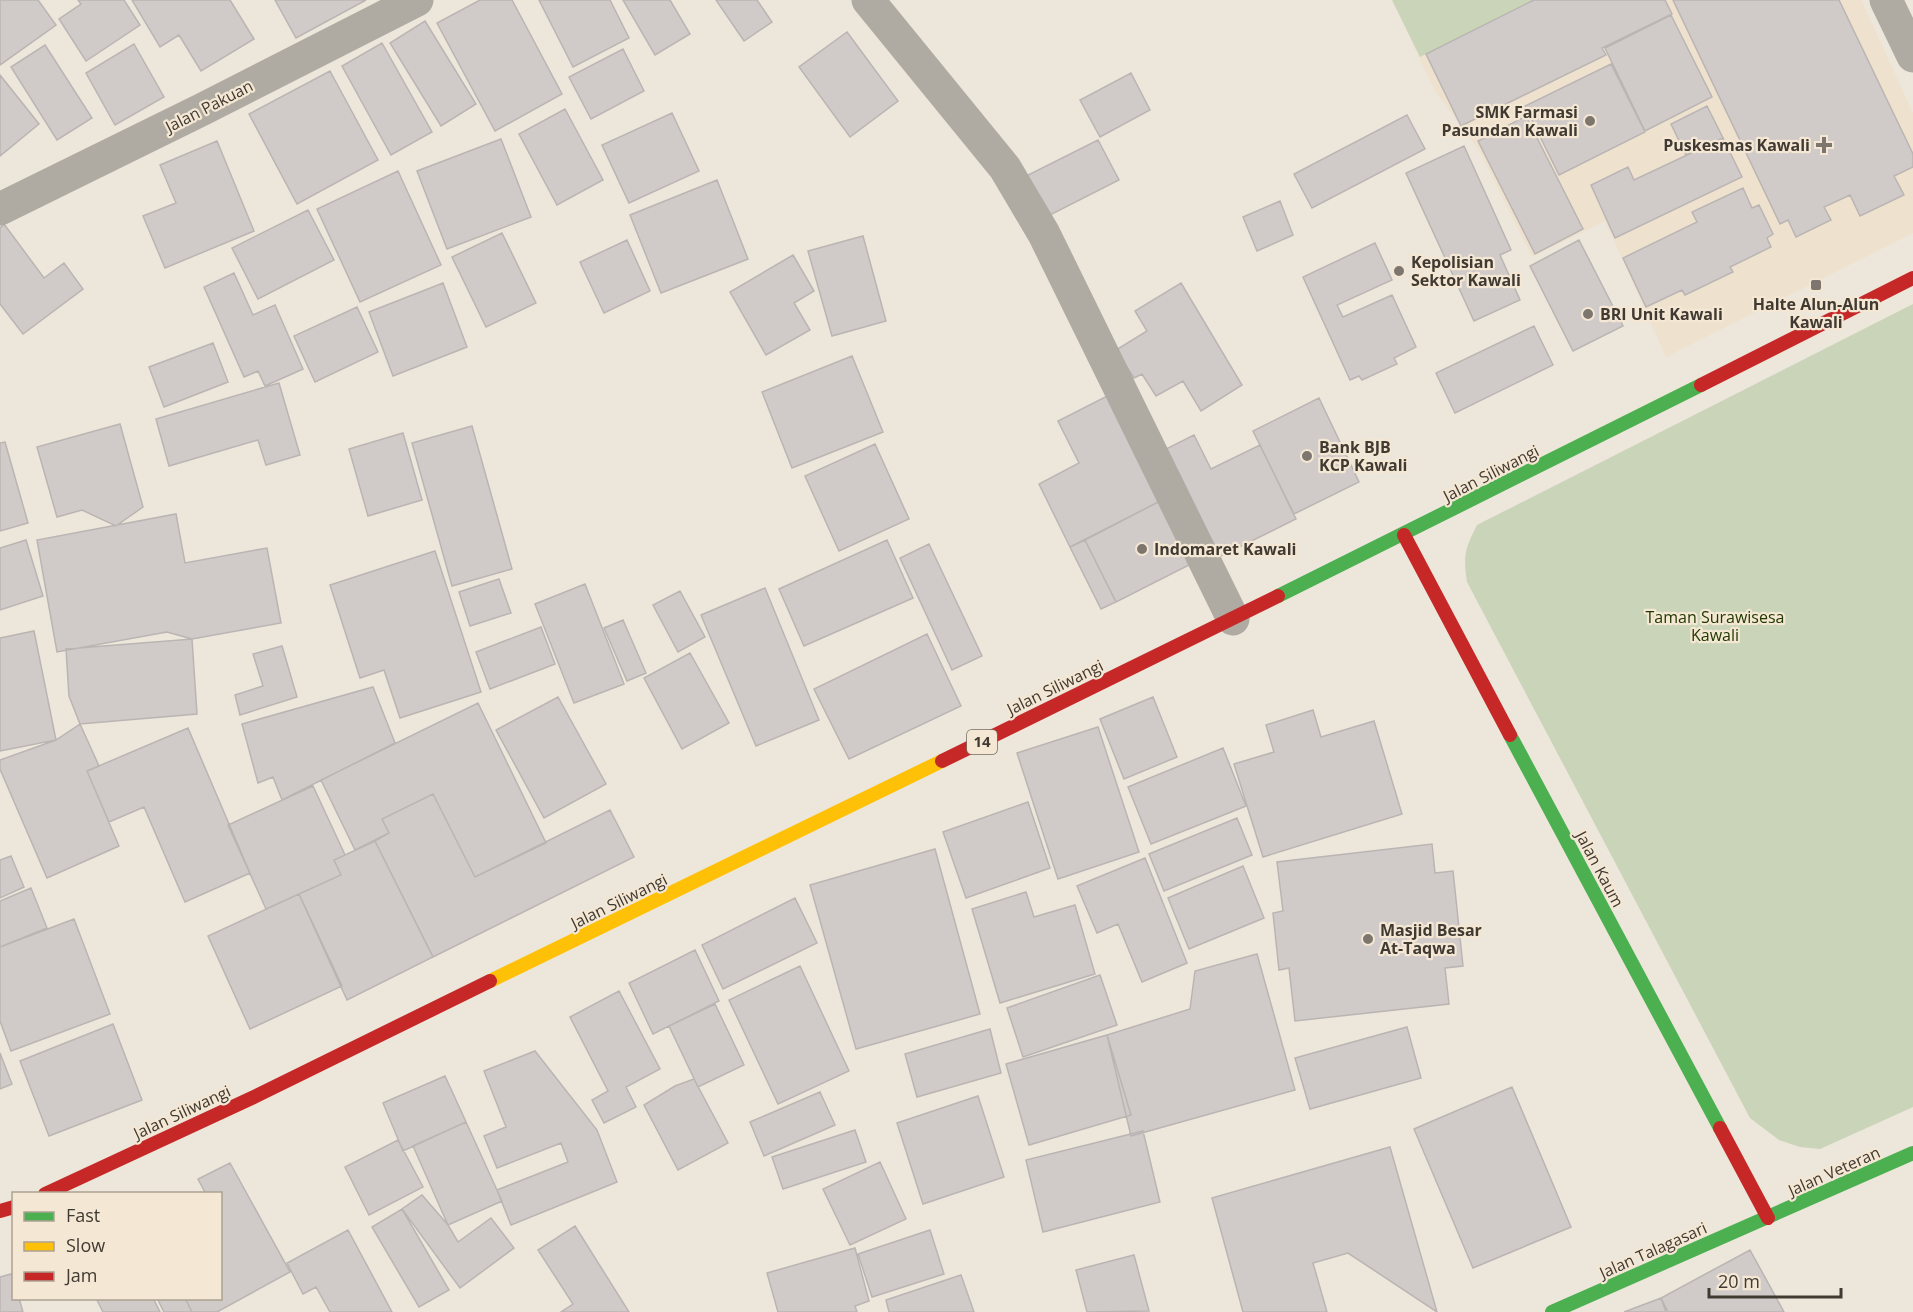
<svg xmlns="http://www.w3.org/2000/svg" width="1913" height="1312" viewBox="0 0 1913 1312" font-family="'Open Sans',sans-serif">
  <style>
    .built { fill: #eee2ce }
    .green { fill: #cad4b8 }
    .building { fill: #d0cac9; stroke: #bab5b3; stroke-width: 1.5 }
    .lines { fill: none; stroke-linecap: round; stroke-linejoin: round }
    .street { stroke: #afaba3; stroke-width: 33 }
    .fast { stroke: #4caf50; stroke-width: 14 }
    .slow { stroke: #ffc107; stroke-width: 14 }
    .jam { stroke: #c62828; stroke-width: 14 }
    .poi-dot { fill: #7c766e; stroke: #f4e7d3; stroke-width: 2 }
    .labels { text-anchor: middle; stroke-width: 4.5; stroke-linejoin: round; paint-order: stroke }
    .shield { fill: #f4e7d3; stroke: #766e63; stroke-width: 1.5 }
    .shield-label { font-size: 15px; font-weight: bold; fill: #403a33 }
    .street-label { font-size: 16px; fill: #403a33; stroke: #f4e7d3 }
    .poi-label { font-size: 16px; font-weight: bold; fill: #403a33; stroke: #f4e7d3; text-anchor: start }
    .park-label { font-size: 16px; fill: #213a01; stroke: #f4e7d3 }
  </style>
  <rect width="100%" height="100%" fill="#ece6db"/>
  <path class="built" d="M 1392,0 L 1861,0 L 1913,113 L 1913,233 L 1666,357 L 1605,221 L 1532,257 L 1480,152 L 1435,91 Z"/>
  <path class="green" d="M 1392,0 L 1534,0 L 1420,57 Z
    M 1913,304 L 1913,1107 L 1820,1149 L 1800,1147 L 1779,1140 L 1750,1118 L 1467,582 C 1463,555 1465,549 1477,525 Z"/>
  <path class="building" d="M 0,0 L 38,0 L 56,25 L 0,65 Z
    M 78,0 L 124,0 L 140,25 L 86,61 L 59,19 L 81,4 Z
    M 132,0 L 230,0 L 254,39 L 201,71 L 179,35 L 160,47 Z
    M 275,0 L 366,0 L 296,38 Z
    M 480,0 L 512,0 L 562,94 L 495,131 L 437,23 Z
    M 539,0 L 610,0 L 629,38 L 573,67 Z
    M 623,0 L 670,0 L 690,34 L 655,55 Z
    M 716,0 L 757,0 L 772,22 L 744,41 Z
    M 1534,0 L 1665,0 L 1672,14 L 1602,48 L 1606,55 L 1461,126 L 1426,54 Z
    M 1673,0 L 1839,0 L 1913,154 L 1913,167 L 1894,176 L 1904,195 L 1860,216 L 1850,195 L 1824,207 L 1831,220 L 1796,237 L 1788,220 L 1780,224 Z
    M 1671,15 L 1712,97 L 1645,131 L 1605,48 Z
    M 425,21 L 476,104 L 441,126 L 390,43 Z
    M 847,32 L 898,101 L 850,137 L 799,67 Z
    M 382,43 L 432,132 L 391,155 L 342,66 Z
    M 134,44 L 164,97 L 115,125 L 86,73 Z
    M 45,45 L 92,118 L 57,140 L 11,67 Z
    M 623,49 L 644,91 L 591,119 L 569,77 Z
    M 1611,64 L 1645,132 L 1559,175 L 1525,106 Z
    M 330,71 L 378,160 L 297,204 L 249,114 Z
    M 1131,73 L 1150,110 L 1100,137 L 1080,100 Z
    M 0,75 L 39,124 L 0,156 Z
    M 1707,106 L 1723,138 L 1686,155 L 1671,124 Z
    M 565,109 L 603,180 L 557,205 L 519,134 Z
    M 672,113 L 699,171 L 629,203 L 602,145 Z
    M 1407,115 L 1425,149 L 1312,208 L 1294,174 Z
    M 1526,116 L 1583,229 L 1535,254 L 1478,141 Z
    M 1723,138 L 1742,177 L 1615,238 L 1591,185 L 1628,167 L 1634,180 Z
    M 501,139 L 531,217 L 447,249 L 417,171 Z
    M 1098,140 L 1119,180 L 1046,217 L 1026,176 Z
    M 217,141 L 254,231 L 165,268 L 143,216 L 176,203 L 160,165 Z
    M 1464,146 L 1511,250 L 1500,255 L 1520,300 L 1474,321 L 1406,173 Z
    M 398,171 L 441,265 L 360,302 L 317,209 Z
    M 717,180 L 748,259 L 661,293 L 630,215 Z
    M 1743,188 L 1752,208 L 1759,205 L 1773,234 L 1767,238 L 1771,247 L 1730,267 L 1733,272 L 1685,295 L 1682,290 L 1646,307 L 1623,258 L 1697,222 L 1692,212 Z
    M 1280,201 L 1293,235 L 1257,251 L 1243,217 Z
    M 308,210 L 334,260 L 258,299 L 232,248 Z
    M 4,224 L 44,278 L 64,263 L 83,289 L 23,334 L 0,304 L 0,228 Z
    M 502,233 L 536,303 L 486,327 L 452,257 Z
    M 863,236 L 886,321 L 832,336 L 808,251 Z
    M 627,240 L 650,291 L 604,313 L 580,262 Z
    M 1579,240 L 1623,326 L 1573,351 L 1530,266 Z
    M 1375,243 L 1392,280 L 1337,305 L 1343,317 L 1392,295 L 1416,347 L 1394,358 L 1397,364 L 1362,380 L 1359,376 L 1350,380 L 1303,277 Z
    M 793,255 L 814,291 L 794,303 L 810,330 L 766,355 L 730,292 Z
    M 234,273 L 253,315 L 275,305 L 303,369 L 265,386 L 258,371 L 244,377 L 204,287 Z
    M 443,283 L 467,347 L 393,376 L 369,312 Z
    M 1181,283 L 1242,385 L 1201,411 L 1183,381 L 1156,396 L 1142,374 L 1134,378 L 1116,350 L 1147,331 L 1135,311 Z
    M 357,307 L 378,352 L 315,382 L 294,336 Z
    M 1534,326 L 1553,365 L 1455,413 L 1436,373 Z
    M 213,343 L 228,382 L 164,407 L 149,367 Z
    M 852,356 L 883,432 L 792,468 L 762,392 Z
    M 279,383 L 300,455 L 266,465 L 258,440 L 169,466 L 156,419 Z
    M 1115,392 L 1168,497 L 1070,547 L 1039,484 L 1079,463 L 1058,421 Z
    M 1319,398 L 1359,482 L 1294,514 L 1253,431 Z
    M 120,424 L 143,507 L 116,526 L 82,510 L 57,517 L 37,447 Z
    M 472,426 L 512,569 L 452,586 L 412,443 Z
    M 403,433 L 422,500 L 368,516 L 349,449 Z
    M 1194,435 L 1211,469 L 1260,445 L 1296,519 L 1211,561 L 1158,453 Z
    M 5,442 L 28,523 L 0,531 L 0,443 Z
    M 875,444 L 909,519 L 839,551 L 805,476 Z
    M 1168,497 L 1199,560 L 1116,602 L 1085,540 Z
    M 176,514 L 185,563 L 267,548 L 281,623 L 192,639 L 167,632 L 57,652 L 37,540 Z
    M 26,540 L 43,596 L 0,610 L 0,548 Z
    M 887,540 L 913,598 L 804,646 L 779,589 Z
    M 1085,540 L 1116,602 L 1101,609 L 1070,547 Z
    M 929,544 L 982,656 L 952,670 L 900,558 Z
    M 435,551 L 481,692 L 400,718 L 384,670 L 360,678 L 330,585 Z
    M 499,579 L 511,613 L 470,626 L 459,592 Z
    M 585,584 L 624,684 L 574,703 L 535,604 Z
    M 765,588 L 819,720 L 756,746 L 701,615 Z
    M 680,591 L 705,637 L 678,652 L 653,605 Z
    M 623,620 L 646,673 L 627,681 L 604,628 Z
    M 541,627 L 555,664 L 490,689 L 476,652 Z
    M 34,631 L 56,740 L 0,751 L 0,638 Z
    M 927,634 L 961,706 L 849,759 L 814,689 Z
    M 192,639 L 197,714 L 80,724 L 69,696 L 66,649 Z
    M 282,646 L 297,697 L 240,715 L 235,695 L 263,686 L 253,654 Z
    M 690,653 L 729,723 L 682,749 L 644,678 Z
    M 373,687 L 395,743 L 282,800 L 273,777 L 258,783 L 242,724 Z
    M 558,697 L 606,784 L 544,818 L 496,730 Z
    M 1153,697 L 1177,757 L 1124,779 L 1100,719 Z
    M 478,703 L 546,843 L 475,877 L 433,794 L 382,819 L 389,833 L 355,850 L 321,780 Z
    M 1313,710 L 1321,737 L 1374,721 L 1402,814 L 1263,857 L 1234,764 L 1274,752 L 1266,725 Z
    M 80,724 L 99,766 L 87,771 L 119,846 L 47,878 L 0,769 L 0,760 L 56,740 Z
    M 1098,727 L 1139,852 L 1058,879 L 1017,753 Z
    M 188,728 L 250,873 L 185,902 L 144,807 L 109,822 L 87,771 Z
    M 1223,748 L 1246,806 L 1151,844 L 1128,787 Z
    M 313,786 L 345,855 L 334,860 L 341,875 L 266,909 L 228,825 Z
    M 433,794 L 475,877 L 610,810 L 634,857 L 433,957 L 375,841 L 389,833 L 382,819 Z
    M 1028,802 L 1050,868 L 966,898 L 943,832 Z
    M 1237,818 L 1252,855 L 1164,891 L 1149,854 Z
    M 375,841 L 433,957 L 347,1000 L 299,894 L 341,875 L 334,860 Z
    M 1432,844 L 1435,873 L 1453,871 L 1463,966 L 1445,968 L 1449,1004 L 1295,1021 L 1289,968 L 1279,970 L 1273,913 L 1283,911 L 1277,862 Z
    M 935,849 L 980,1014 L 856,1049 L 810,885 Z
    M 11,856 L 24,887 L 0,898 L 0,860 Z
    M 1145,858 L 1187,963 L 1142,982 L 1118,924 L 1097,933 L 1077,886 Z
    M 1243,866 L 1264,918 L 1189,949 L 1168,898 Z
    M 31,888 L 47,928 L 0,947 L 0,901 Z
    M 1026,892 L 1034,917 L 1075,905 L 1095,974 L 1000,1003 L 972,909 Z
    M 299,894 L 342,986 L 250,1029 L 208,936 Z
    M 795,898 L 817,943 L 723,989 L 702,945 Z
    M 74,919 L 110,1014 L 11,1051 L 0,1021 L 0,947 Z
    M 695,950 L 719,1001 L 653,1034 L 629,983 Z
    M 1257,954 L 1295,1090 L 1131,1136 L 1107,1035 L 1190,1009 L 1195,971 Z
    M 800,966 L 849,1071 L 778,1104 L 729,1000 Z
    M 1100,975 L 1117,1025 L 1023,1057 L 1007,1008 Z
    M 619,991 L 660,1069 L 626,1087 L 636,1107 L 604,1123 L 592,1100 L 608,1091 L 570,1017 Z
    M 715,1004 L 744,1065 L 698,1087 L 669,1026 Z
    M 113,1024 L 142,1100 L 49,1136 L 20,1061 Z
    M 1407,1027 L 1421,1078 L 1310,1109 L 1295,1058 Z
    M 990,1029 L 1001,1073 L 917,1097 L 905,1054 Z
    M 1107,1035 L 1131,1115 L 1029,1145 L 1006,1064 Z
    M 535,1051 L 597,1130 L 617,1182 L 511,1225 L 497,1190 L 568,1162 L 561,1143 L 497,1168 L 484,1136 L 506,1127 L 484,1071 Z
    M 0,1053 L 12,1084 L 0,1089 Z
    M 445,1076 L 466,1122 L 403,1151 L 383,1103 Z
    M 694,1079 L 728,1143 L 678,1170 L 644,1105 L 675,1086 Z
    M 1512,1087 L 1571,1227 L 1473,1268 L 1414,1129 Z
    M 820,1092 L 835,1125 L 764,1156 L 750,1122 Z
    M 978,1096 L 1004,1177 L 923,1204 L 897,1123 Z
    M 466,1122 L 502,1201 L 448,1225 L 413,1146 Z
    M 855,1130 L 866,1162 L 783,1189 L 772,1157 Z
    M 1143,1131 L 1160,1202 L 1043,1232 L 1026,1160 Z
    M 398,1140 L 423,1187 L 369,1215 L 345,1167 Z
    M 1390,1147 L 1437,1312 L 1348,1253 L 1313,1263 L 1327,1312 L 1243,1312 L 1212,1198 Z
    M 880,1162 L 906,1219 L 850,1245 L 823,1189 Z
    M 230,1163 L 290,1272 L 217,1312 L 192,1312 L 185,1298 L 220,1298 L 220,1194 L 206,1194 L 198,1179 Z
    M 422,1195 L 448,1225 L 458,1242 L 491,1218 L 514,1248 L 460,1288 L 402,1209 Z
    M 402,1209 L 449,1290 L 419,1307 L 372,1227 Z
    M 575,1226 L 629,1312 L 561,1312 L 573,1304 L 538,1250 Z
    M 348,1230 L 392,1312 L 330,1312 L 316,1287 L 303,1294 L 287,1263 Z
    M 930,1230 L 944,1274 L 872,1297 L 858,1254 Z
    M 855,1248 L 869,1301 L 855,1306 L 857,1312 L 778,1312 L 767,1273 Z
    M 1750,1250 L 1784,1312 L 1668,1312 L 1661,1298 Z
    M 1134,1255 L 1149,1311 L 1087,1312 L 1076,1270 Z
    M 11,1274 L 14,1281 L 14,1298 L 19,1298 L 23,1312 L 0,1312 L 0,1277 Z
    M 961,1275 L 974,1312 L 889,1312 L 886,1300 Z
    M 96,1298 L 153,1298 L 160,1312 L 103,1312 Z
    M 157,1298 L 185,1298 L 192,1312 L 164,1312 Z
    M 1661,1298 L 1666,1312 L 1624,1312 Z"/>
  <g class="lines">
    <path class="street" d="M 868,0 L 1005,168 L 1044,234 L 1233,619
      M 1886,0 L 1913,56
      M 0,209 L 203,109 L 417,0"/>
    <path class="fast" d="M 1278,596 L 1701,385
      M 1510,735 L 1720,1128
      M 1552,1312 L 1913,1153"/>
    <path class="slow" d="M 490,981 L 942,761"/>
    <path class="jam" d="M 1701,385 L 1913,278
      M 1404,535 L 1510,735
      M 942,761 L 1278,596
      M 1720,1128 L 1768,1218
      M 45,1194 L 256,1096 L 490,981
      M 0,1211 L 14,1207"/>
  </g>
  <g class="poi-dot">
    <circle cx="1590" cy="121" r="6"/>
    <path d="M1821 136h6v6h6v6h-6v6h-6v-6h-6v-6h6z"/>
    <circle cx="1399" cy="271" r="6"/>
    <rect x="1810" y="279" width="12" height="12" rx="3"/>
    <circle cx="1588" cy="314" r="6"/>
    <circle cx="1307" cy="456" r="6"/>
    <circle cx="1142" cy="549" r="6"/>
    <circle cx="1368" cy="939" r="6"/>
  </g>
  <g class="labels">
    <rect class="shield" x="967" y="730" width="30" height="24" rx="4.5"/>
    <g class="shield-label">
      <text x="982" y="747">14</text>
    </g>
    <g class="street-label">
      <text transform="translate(209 106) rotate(-27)" y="6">Jalan Pakuan</text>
      <text transform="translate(1491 473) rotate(-27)" y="6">Jalan Siliwangi</text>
      <text transform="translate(1055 687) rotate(-26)" y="6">Jalan Siliwangi</text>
      <text transform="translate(1600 869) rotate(62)" y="6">Jalan Kaum</text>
      <text transform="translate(619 901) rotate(-26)" y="6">Jalan Siliwangi</text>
      <text transform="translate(182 1112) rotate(-25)" y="6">Jalan Siliwangi</text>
      <text transform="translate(1834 1171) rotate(-24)" y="6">Jalan Veteran</text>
      <text transform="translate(1653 1250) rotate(-24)" y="6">Jalan Talagasari</text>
    </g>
    <g class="poi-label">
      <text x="1578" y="118" text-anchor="end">SMK Farmasi<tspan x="1578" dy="18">Pasundan Kawali</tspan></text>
      <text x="1810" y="151" text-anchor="end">Puskesmas Kawali</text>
      <text x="1411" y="268">Kepolisian<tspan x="1411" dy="18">Sektor Kawali</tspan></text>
      <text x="1816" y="310" text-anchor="middle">Halte Alun-Alun<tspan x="1816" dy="18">Kawali</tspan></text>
      <text x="1600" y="320">BRI Unit Kawali</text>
      <text x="1319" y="453">Bank BJB<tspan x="1319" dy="18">KCP Kawali</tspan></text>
      <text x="1154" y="555">Indomaret Kawali</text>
      <text x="1380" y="936">Masjid Besar<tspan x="1380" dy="18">At-Taqwa</tspan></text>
    </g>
    <g class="park-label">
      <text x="1715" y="623">Taman Surawisesa<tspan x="1715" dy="18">Kawali</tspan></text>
    </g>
  </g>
  <rect x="12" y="1192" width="210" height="108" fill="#f4e7d3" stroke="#aca293" stroke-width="1.5"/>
  <rect x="24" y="1212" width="30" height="9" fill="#4caf50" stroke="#aca293" stroke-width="1.5"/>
  <text x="66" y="1222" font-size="18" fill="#403a33">Fast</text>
  <rect x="24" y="1242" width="30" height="9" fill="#ffc107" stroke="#aca293" stroke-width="1.5"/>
  <text x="66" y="1252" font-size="18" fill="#403a33">Slow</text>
  <rect x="24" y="1272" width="30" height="9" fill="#c62828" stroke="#aca293" stroke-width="1.5"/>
  <text x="66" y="1282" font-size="18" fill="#403a33">Jam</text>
  <path d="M1709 1288v9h132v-9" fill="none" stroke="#403a33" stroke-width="3"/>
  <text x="1718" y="1288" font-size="18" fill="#403a33" stroke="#f4e7d3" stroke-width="4.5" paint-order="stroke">20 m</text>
</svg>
